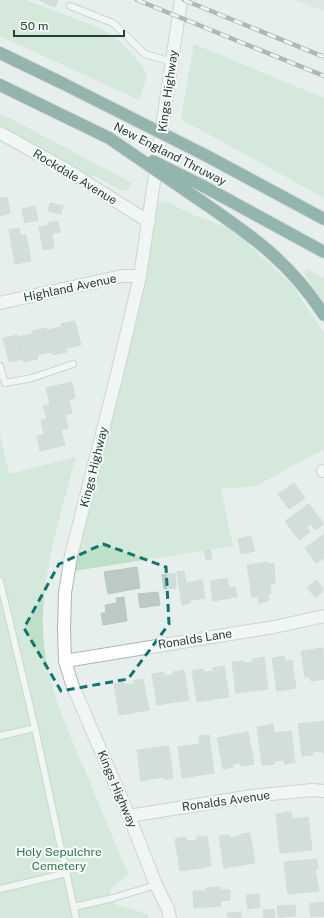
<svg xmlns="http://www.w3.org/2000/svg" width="324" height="918" viewBox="0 0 324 918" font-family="'Public Sans',sans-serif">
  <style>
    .built { fill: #d4dfda }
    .green { fill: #bfe0c8 }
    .building { fill: #bbcac4; stroke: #b8c9c2 }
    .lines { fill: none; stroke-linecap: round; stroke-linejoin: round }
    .service-casing { stroke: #a8b8b2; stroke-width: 8 }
    .minor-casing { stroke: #a8b8b2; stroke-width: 14 }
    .tertiary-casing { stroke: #a8b8b2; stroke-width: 14 }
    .motorway-casing { stroke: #c2cac8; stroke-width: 14 }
    .service { stroke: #fff; stroke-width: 6 }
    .minor { stroke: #fff; stroke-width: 12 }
    .tertiary { stroke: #fff; stroke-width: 12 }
    .motorway { stroke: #2f6f62; stroke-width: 12 }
    .rail-casing { stroke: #5f7d75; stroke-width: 4.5 }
    .rail { stroke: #f7fbf9; stroke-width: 3; stroke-dasharray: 9; stroke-linecap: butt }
    .motorway-bridge-casing { stroke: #c2cac8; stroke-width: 14; stroke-linecap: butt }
    .motorway-bridge { stroke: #2f6f62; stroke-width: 12 }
    .marked { fill: none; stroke: #0f766e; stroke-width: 3; stroke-dasharray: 8 5; stroke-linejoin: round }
    .labels { text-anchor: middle; stroke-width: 4; stroke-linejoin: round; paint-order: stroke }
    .street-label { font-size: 12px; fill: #24423a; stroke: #f7fbf9 }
    .park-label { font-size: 12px; fill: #2d7a4b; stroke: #f7fbf9 }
  </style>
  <rect width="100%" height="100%" fill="#e6efeb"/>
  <path class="built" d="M 295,0 L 324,0 L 324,11 Z"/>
  <path class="green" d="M 0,0 L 26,0 L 94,26 L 116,37 L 142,65 L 147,76 L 139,100 L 0,36 Z
    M 194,44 L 324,98 L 324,198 L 181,119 Z
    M 0,113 L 132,183 L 127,191 L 120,190 L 95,176 L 82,175 L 0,130 Z
    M 164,200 L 189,213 L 233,230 L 293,286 L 324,334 L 324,449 L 256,486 L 221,489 L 233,546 L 74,571 L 159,201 L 164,203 Z
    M 307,269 L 324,279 L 324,303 L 303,272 Z
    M 0,433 L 9,474 L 76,457 C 62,508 45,562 43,614 C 41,671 62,717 84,768 C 98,803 113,838 128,874 L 110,890 L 114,904 L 148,914 L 148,918 L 0,918 Z"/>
  <path class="building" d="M 39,0 L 58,0 L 55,7 Z
    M 7,197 L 10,213 L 0,216 L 0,198 Z
    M 50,203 L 63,206 L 61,214 L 48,211 Z
    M 35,206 L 38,220 L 25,223 L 22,209 Z
    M 58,221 L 60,232 L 52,233 L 54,248 L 43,250 L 39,227 L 49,225 L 48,223 Z
    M 19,228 L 21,236 L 26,235 L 31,261 L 15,264 L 9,230 Z
    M 75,321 L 81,345 L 66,348 L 61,324 Z
    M 61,327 L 67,352 L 53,355 L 47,330 Z
    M 46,328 L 52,352 L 37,355 L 32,331 Z
    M 32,334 L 38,359 L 24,362 L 18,337 Z
    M 18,335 L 23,359 L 9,362 L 3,338 Z
    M 72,382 L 75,398 L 50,404 L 46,388 Z
    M 69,400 L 72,413 L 47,419 L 43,406 Z
    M 65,414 L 68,428 L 44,434 L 41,420 Z
    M 61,430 L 65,445 L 40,451 L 37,436 Z
    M 294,483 L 305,498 L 289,509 L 278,494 Z
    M 309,504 L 324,524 L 315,530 L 311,524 L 306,527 L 310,532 L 299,540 L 285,521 Z
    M 324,534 L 324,558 L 316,563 L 305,548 Z
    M 251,536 L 255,551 L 241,554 L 238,539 Z
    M 210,549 L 212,559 L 206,560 L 204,550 Z
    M 267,562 L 267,564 L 274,563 L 275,583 L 270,584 L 271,593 L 268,594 L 269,601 L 259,603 L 258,596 L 252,597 L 247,565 Z
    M 137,567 L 140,588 L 108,594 L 104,572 Z
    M 184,571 L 186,583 L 202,580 L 205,598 L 190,600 L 190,603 L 182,605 L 177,572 Z
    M 175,573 L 176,588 L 164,589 L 162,575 Z
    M 227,578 L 229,588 L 235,587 L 237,597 L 213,601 L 210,581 Z
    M 316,580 L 324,589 L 316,598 L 307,588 Z
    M 158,592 L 160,605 L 140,608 L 138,594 Z
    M 124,597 L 127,621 L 103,625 L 101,613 L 106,613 L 105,605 L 117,603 L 116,598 Z
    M 323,648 L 324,679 L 311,681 L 310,677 L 305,677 L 301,651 Z
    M 284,656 L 285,661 L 292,660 L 296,688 L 277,691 L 272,658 Z
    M 264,657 L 268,689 L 236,693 L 232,662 L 243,661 L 244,663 L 253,662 L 253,659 Z
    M 224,666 L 229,697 L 197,702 L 192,671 L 203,669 L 204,672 L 214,671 L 213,668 Z
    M 184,670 L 189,700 L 157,705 L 152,674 L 164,672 L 164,676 L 173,675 L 173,672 Z
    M 143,679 L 149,710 L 119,715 L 114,684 L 124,682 L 125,685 L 134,684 L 133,681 Z
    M 324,721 L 324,753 L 322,753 L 321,751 L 312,752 L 313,755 L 302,756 L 298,724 Z
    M 273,724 L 274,733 L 291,731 L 295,762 L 285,764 L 284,760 L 274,761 L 274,764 L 262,765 L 257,727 Z
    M 248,732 L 254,764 L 241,766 L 240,763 L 233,764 L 233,767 L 223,769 L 217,738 Z
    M 209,735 L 214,773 L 182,778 L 178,747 L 200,744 L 199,736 Z
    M 169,746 L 173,778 L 164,780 L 164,777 L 141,781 L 137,750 Z
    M 291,812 L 292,819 L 308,817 L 312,850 L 280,853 L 276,814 Z
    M 250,833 L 255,863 L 224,868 L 219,836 L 229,835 L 230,838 L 241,836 L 241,834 Z
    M 207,836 L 211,866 L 180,871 L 175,839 L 186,837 L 187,841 L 197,840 L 197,837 Z
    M 317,859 L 318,869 L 315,870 L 319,891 L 288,894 L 284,862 Z
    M 220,887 L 221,890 L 230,890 L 230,900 L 220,901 L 221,906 L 194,908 L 193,891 L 206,891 L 206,888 Z
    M 259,894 L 260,907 L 248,909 L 246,895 Z
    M 323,902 L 324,916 L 311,917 L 309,904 Z
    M 295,905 L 296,916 L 278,917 L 277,906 Z
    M 274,909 L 275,918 L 264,918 L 263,910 Z
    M 241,912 L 241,918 L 228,918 L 227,913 Z"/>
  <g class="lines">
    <defs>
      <path id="service" d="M 70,6 L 113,23 L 145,54 L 172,62
        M 0,366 L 5,383 L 32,378 L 73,364
        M 0,581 L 35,728 L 76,918
        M 0,736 L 35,728
        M 0,889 L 67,873
        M 74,907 L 113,898 L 156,885"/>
      <path id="minor" d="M 0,133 L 67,170 L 149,222
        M 0,303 L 122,276 L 140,276
        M 323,471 L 324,471
        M 65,661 L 274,627 L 324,616
        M 129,816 L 252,796 L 312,790 L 324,791"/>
      <path id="tertiary" d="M 170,918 L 168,909 L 156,885 L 129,816 L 72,684 L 65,661 L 64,631 L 65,593 L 71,556 L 117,374 L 140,276 L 181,0"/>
      <path id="motorway" d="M 0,53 L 62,83
        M 0,85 L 109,138
        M 207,156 L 324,219
        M 203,186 L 324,252
        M 201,201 C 252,236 290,262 324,315"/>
    </defs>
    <use href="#service" class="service-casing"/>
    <use href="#minor" class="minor-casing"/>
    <use href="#tertiary" class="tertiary-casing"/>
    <use href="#motorway" class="motorway-casing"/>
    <use href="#service" class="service"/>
    <use href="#minor" class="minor"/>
    <use href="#tertiary" class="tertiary"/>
    <use href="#motorway" class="motorway"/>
    <defs>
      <path id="rail" d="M 137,0 L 324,76
        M 184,0 L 324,57"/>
    </defs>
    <use href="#rail" class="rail-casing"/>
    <use href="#rail" class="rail"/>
    <defs>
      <path id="motorway-bridge" d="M 62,83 L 207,156
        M 109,138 L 201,201
        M 153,161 L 203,186"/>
    </defs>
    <use href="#motorway-bridge" class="motorway-bridge-casing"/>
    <use href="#motorway-bridge" class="motorway-bridge"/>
  </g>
  <path d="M0 0H324V918H0ZM 103,544 L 166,567 L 169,624 L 128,679 L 61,691 L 24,628 L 59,564 Z" fill="#e6efeb" fill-opacity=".55" fill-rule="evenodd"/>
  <path class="marked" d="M 103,544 L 166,567 L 169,624 L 128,679 L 61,691 L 24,628 L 59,564 Z"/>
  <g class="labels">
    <g class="street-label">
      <text transform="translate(168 91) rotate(-82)" y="4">Kings Highway</text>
      <text transform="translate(170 154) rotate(27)" y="4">New England Thruway</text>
      <text transform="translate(75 177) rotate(31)" y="4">Rockdale Avenue</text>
      <text transform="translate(70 288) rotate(-12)" y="4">Highland Avenue</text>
      <text transform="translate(94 467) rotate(-76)" y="4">Kings Highway</text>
      <text transform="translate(195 639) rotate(-9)" y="4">Ronalds Lane</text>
      <text transform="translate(117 789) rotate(67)" y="4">Kings Highway</text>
      <text transform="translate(226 801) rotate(-8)" y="4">Ronalds Avenue</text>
    </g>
    <g class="park-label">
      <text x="59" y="856">Holy Sepulchre<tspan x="59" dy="14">Cemetery</tspan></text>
    </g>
  </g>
  <path d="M14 30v6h110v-6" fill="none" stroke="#24423a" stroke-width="2"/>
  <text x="20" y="30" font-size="12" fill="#24423a" stroke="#f7fbf9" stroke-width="3" paint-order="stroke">50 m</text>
</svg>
